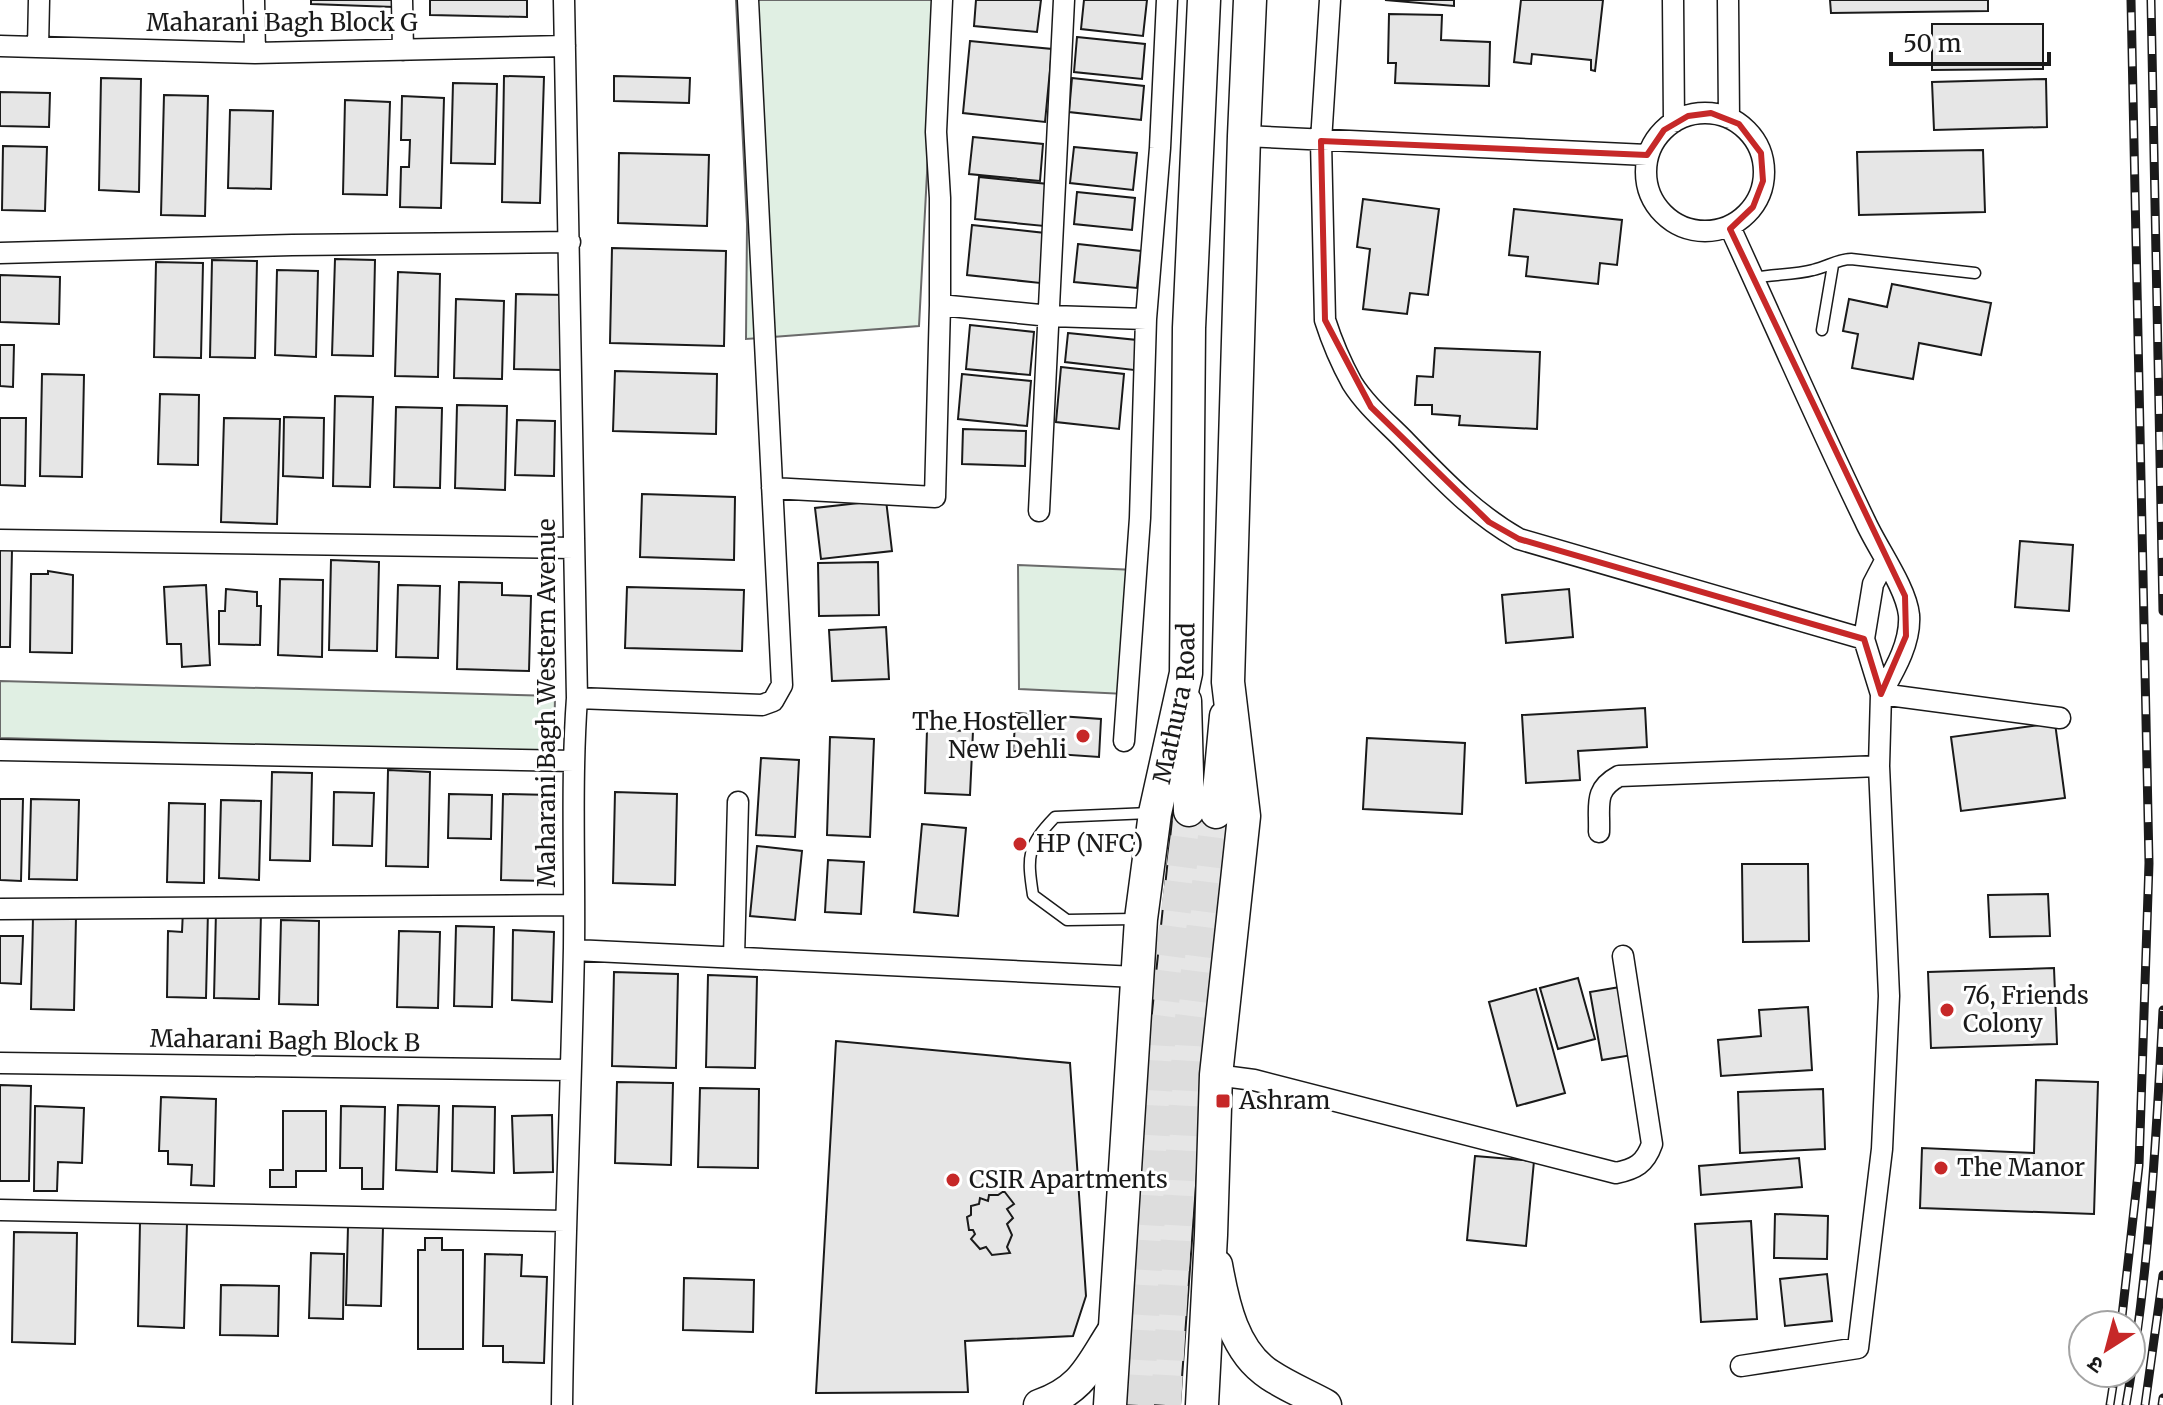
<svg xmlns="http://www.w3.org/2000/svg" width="2163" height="1405" viewBox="0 0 2163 1405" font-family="Merriweather,'Noto Sans Devanagari',serif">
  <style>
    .green { fill: #e0efe3; stroke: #6a6a6a; stroke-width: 2 }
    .building { fill: #e6e6e6; stroke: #1a1a1a; stroke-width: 2 }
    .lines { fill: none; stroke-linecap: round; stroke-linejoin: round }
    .primary-tunnel { stroke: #ddd; stroke-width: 30; stroke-dasharray: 30 15; stroke-linecap: butt }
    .service-casing { stroke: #1a1a1a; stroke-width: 13 }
    .minor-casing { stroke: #1a1a1a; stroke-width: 23 }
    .primary-casing { stroke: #1a1a1a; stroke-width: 33 }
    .trunk-casing { stroke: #1a1a1a; stroke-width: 35 }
    .service { stroke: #fff; stroke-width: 10 }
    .minor { stroke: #fff; stroke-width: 20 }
    .primary { stroke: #fff; stroke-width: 30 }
    .trunk { stroke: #fff; stroke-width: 32 }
    .rail-casing { stroke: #1a1a1a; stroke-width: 9 }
    .rail { stroke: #fff; stroke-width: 6; stroke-dasharray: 18; stroke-linecap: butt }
    .marked { fill: none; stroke: #c62828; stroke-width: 6; stroke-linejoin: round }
    .poi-dot { fill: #c62828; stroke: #fff; stroke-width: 3 }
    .labels { text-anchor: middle; stroke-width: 6; stroke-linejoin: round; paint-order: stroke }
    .street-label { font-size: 24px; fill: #1a1a1a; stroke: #fff }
    .poi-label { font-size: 24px; fill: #1a1a1a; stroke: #fff; text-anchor: start }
  </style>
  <rect width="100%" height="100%" fill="#fff"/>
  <path class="green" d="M 736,0 L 932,0 L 929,135 L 919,326 L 746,339 L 747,224 Z
    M 1018,565 L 1136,570 L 1126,694 L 1019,689 Z
    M 0,681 L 555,696 L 554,753 L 0,738 Z"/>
  <path class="building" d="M 311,0 L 394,0 L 394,7 L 311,4 Z
    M 430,0 L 527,0 L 527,17 L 430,15 Z
    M 976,0 L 1041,0 L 1037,32 L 974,26 Z
    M 1084,0 L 1147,0 L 1143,36 L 1081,29 Z
    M 1385,0 L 1454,0 L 1454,6 Z
    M 1521,0 L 1603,0 L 1595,71 L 1591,70 L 1591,60 L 1532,54 L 1531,64 L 1514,62 Z
    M 1830,0 L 1988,0 L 1988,11 L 1831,13 Z
    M 1389,14 L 1442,15 L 1441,40 L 1490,42 L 1489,86 L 1395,83 L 1396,63 L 1388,63 Z
    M 1932,24 L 2043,24 L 2043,69 L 1932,70 Z
    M 1077,37 L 1145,44 L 1142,79 L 1074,72 Z
    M 970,41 L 1052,49 L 1045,122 L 963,113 Z
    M 504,76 L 544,77 L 540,203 L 502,202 Z
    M 614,76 L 690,78 L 689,103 L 614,101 Z
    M 101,78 L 141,79 L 139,192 L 99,190 Z
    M 1072,78 L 1144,86 L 1141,120 L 1069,112 Z
    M 2046,79 L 2047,127 L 1934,130 L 1932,82 Z
    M 453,83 L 497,84 L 495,164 L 451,163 Z
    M 0,92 L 50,93 L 49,127 L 0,126 Z
    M 164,95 L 208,96 L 205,216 L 161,215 Z
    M 402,96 L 444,98 L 441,208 L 400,207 L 401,167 L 409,167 L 410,140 L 401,140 Z
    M 345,100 L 390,102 L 387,195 L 343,194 Z
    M 230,110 L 273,111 L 271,189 L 228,188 Z
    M 973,137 L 1043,144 L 1040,181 L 969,174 Z
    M 3,146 L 47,147 L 45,211 L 2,210 Z
    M 1074,147 L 1137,153 L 1133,190 L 1070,183 Z
    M 1983,150 L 1985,212 L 1859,215 L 1857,152 Z
    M 619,153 L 709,155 L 707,226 L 618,223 Z
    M 979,177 L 1048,184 L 1044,226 L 975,219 Z
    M 1077,192 L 1135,198 L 1132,230 L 1074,224 Z
    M 1363,199 L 1439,209 L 1428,295 L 1410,293 L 1407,314 L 1363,309 L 1370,249 L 1357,247 Z
    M 1514,209 L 1622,220 L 1617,265 L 1600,263 L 1598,284 L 1526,276 L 1528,257 L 1509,255 Z
    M 972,225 L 1045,233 L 1040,283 L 967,275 Z
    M 1078,244 L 1141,251 L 1137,288 L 1074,282 Z
    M 612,248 L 726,251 L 724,346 L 610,343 Z
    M 335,259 L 375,260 L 373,356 L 332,355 Z
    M 212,260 L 257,261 L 255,358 L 210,357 Z
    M 156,262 L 203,263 L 201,358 L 154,357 Z
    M 277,270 L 318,271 L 316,357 L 275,355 Z
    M 398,272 L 440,274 L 438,377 L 395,376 Z
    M 0,275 L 60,277 L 59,324 L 0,322 Z
    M 1892,284 L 1991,303 L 1981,355 L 1919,343 L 1913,379 L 1852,368 L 1858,334 L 1843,331 L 1849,299 L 1887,307 Z
    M 516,294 L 565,295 L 563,370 L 514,369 Z
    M 456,299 L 504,301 L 502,379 L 454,378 Z
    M 970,325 L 1034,332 L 1030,375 L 966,369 Z
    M 1068,333 L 1137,340 L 1134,370 L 1065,362 Z
    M 0,345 L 14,345 L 13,387 L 0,386 Z
    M 1435,348 L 1540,352 L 1537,429 L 1459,425 L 1460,416 L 1432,414 L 1432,405 L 1415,405 L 1417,376 L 1433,377 Z
    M 1061,367 L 1124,374 L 1119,429 L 1056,422 Z
    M 615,371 L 717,374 L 716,434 L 613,431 Z
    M 42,374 L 84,375 L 82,477 L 40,476 Z
    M 962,374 L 1031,381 L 1027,426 L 958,419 Z
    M 160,394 L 199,395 L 198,465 L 158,464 Z
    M 335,396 L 373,397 L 370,487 L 333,486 Z
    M 457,405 L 507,406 L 505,490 L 455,488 Z
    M 396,407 L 442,408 L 440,488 L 394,487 Z
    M 284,417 L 324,418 L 323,478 L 283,476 Z
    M 0,418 L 26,418 L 25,486 L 0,485 Z
    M 224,418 L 280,419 L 277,524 L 221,522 Z
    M 517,420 L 555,421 L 554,476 L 515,475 Z
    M 963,429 L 1026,431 L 1025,466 L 962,464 Z
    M 642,494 L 735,497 L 734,560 L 640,557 Z
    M 886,500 L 892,551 L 821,559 L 815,508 Z
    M 2020,541 L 2073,545 L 2069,611 L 2015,607 Z
    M 0,550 L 12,550 L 10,647 L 0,647 Z
    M 331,560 L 379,562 L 377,651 L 329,650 Z
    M 878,562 L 879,615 L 819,616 L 818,563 Z
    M 48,571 L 73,575 L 72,653 L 30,652 L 31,574 L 48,574 Z
    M 280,579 L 323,580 L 322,657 L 278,655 Z
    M 459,582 L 502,583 L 502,595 L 531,596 L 529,671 L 457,669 Z
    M 206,585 L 210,665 L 182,667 L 181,644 L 167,644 L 164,587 Z
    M 398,585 L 440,586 L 438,658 L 396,657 Z
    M 627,587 L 744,590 L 742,651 L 625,648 Z
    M 226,589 L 257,592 L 257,606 L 261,606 L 260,645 L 219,644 L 219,611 L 225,611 Z
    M 1569,589 L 1573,637 L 1506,643 L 1502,595 Z
    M 886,627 L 889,679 L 832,681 L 829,630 Z
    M 1645,708 L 1647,747 L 1578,751 L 1580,780 L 1526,783 L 1522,715 Z
    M 1016,713 L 1101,719 L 1099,757 L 1013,751 Z
    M 2055,723 L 2065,798 L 1961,811 L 1951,737 Z
    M 927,730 L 973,731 L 970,795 L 925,793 Z
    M 830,737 L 874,739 L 870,837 L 827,835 Z
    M 1367,738 L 1465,743 L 1462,814 L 1363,809 Z
    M 761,758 L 799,760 L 795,837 L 756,835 Z
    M 388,770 L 430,772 L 428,867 L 386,866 Z
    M 272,772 L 312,773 L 310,861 L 270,860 Z
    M 334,792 L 374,793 L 372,846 L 333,845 Z
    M 615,792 L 677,794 L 675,885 L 613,883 Z
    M 449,794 L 492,795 L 491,839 L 448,838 Z
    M 503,794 L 551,795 L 549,881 L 501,880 Z
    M 0,799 L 23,799 L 21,881 L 0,880 Z
    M 31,799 L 79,800 L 77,880 L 29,879 Z
    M 221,800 L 261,801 L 259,880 L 219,878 Z
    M 169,803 L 205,804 L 204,883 L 167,882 Z
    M 1173,810 L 1228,815 L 1205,1062 L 1180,1405 L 1124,1405 L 1148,1051 Z
    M 922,824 L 966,828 L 958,916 L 914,912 Z
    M 757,846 L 802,851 L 795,920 L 750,916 Z
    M 828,860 L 864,862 L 861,914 L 825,912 Z
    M 1742,864 L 1808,864 L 1809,941 L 1743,942 Z
    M 2048,894 L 2050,936 L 1990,937 L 1988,895 Z
    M 183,910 L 208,910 L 206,998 L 167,997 L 168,931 L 182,932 Z
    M 216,911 L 261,912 L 259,999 L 214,998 Z
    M 33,916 L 76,917 L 74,1010 L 31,1009 Z
    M 281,920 L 319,921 L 318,1005 L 279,1004 Z
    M 456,926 L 494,927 L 492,1007 L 454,1006 Z
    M 513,930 L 554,932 L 552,1002 L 512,1000 Z
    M 399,931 L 440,932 L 438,1008 L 397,1007 Z
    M 0,936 L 23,936 L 21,984 L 0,983 Z
    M 2054,968 L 2057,1044 L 1931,1048 L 1928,972 Z
    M 614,972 L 678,974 L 676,1068 L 612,1066 Z
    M 708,975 L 757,977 L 755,1068 L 706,1067 Z
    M 1578,978 L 1595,1039 L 1558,1049 L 1540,988 Z
    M 1626,986 L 1638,1054 L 1602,1060 L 1590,992 Z
    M 1536,989 L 1565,1093 L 1517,1106 L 1489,1002 Z
    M 1808,1007 L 1812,1070 L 1721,1076 L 1718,1040 L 1761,1036 L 1759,1010 Z
    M 836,1041 L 1070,1063 L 1086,1296 L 1073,1336 L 965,1341 L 968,1392 L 816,1393 Z
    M 2036,1080 L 2098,1082 L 2094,1214 L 1920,1208 L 1922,1148 L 2034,1153 Z
    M 617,1082 L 673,1083 L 671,1165 L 615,1163 Z
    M 0,1085 L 31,1086 L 29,1181 L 0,1181 Z
    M 700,1088 L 759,1089 L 758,1168 L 698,1167 Z
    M 1823,1089 L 1825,1149 L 1740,1153 L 1738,1092 Z
    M 161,1097 L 216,1099 L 214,1186 L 191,1185 L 192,1165 L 168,1164 L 168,1151 L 159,1151 Z
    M 398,1105 L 439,1106 L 437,1172 L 396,1170 Z
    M 35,1106 L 84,1108 L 82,1163 L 58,1162 L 57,1191 L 34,1191 Z
    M 341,1106 L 385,1107 L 383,1189 L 362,1189 L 362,1168 L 340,1168 Z
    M 453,1106 L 495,1107 L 494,1173 L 452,1171 Z
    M 283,1111 L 326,1111 L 326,1171 L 296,1171 L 296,1187 L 270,1187 L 270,1170 L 283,1170 Z
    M 552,1115 L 553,1172 L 514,1173 L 512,1116 Z
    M 1475,1156 L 1534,1161 L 1526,1246 L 1467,1240 Z
    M 1799,1158 L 1802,1187 L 1701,1195 L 1699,1166 Z
    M 1004,1191 L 1014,1204 L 1007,1209 L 1013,1218 L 1007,1224 L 1012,1235 L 1007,1247 L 1010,1253 L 992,1255 L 986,1247 L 980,1249 L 971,1239 L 975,1234 L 973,1230 L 969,1230 L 967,1217 L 971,1215 L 971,1206 L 979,1204 L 980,1198 L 988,1201 L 989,1195 L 998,1195 Z
    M 1775,1214 L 1828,1216 L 1827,1259 L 1774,1258 Z
    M 1751,1221 L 1757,1319 L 1701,1322 L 1695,1224 Z
    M 140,1222 L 187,1223 L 184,1328 L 138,1326 Z
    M 348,1226 L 383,1227 L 381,1306 L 346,1305 Z
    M 14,1232 L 77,1233 L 75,1344 L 12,1342 Z
    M 425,1238 L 442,1238 L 442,1250 L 463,1250 L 463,1349 L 418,1349 L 418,1250 L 425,1250 Z
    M 311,1253 L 344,1254 L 343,1319 L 309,1318 Z
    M 485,1254 L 522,1255 L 521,1276 L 547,1277 L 544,1363 L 503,1362 L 503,1346 L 483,1346 Z
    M 1827,1274 L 1832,1321 L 1785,1326 L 1780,1279 Z
    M 684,1278 L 754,1280 L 753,1332 L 683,1330 Z
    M 221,1285 L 279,1286 L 278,1336 L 220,1335 Z"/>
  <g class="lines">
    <path class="primary-tunnel" d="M 1139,1405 L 1161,1026 L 1189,811
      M 1166,1405 L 1188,1034 L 1216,813"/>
    <defs>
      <path id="service" d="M 1753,278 C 1773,274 1794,275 1813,270 C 1827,267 1838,259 1851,259 L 1975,273
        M 1822,330 L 1833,265
        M 1135,919 L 1067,920 L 1033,895 C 1027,856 1027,846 1055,817 L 1150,813"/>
      <path id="minor" d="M 254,0 L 255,53
        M 402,0 L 403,50
        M 1330,0 L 1321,141 L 1325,320 C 1332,342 1341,363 1352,383 C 1365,404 1385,421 1402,438 C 1439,476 1473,513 1519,539 L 1864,639
        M 1673,0 L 1674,122
        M 1728,0 L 1729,118
        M 0,46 L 255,53 L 565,46
        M 38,47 L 39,0
        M1646 172a59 59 0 1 1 118 0a59 59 0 1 1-118 0Z
        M 1244,136 L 1647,155
        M 1730,227 C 1775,325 1818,424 1865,521 C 1877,548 1906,587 1909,615 C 1911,643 1894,671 1881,694
        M 0,253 L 292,245 L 570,242
        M 940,305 L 1050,316 L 1146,319
        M 772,488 L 935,497 L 940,305 L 940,198 L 936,132 L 942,0
        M 1039,511 L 1064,0
        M 0,540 L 573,548
        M 1881,694 L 2060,718
        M 577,698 L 762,705 L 773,701 L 782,685 L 748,0
        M 1124,741 L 1140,518 L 1146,319 L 1160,148 L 1167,0
        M 0,750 L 573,761
        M 1599,832 C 1600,805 1593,790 1619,776 L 1879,766
        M 0,909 L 574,905
        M 574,950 L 1136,977
        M 734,957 L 738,802
        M 0,1063 L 570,1070
        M 1216,1075 L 1254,1080 L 1616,1173 C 1635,1169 1645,1164 1652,1144 L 1623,956
        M 0,1210 L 565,1221
        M 1741,1366 L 1858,1348 L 1882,1149 L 1889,996 L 1879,766 L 1881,694 L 1864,639 L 1873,584 L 1885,561
        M 562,1405 C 564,1253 571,1100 574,948 C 575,865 571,782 577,698 L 564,0"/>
      <path id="primary" d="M 1186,701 L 1189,811
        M 1216,813 L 1225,716
        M 1217,1265 C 1224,1304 1234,1352 1270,1375 C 1288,1387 1308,1395 1326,1405
        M 1039,1405 C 1084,1389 1090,1365 1114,1329"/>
      <g id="trunk">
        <path id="s1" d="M 1110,1405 L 1141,919 L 1155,813 L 1186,673 L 1189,328 L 1204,0"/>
        <path d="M 1202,1405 L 1211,1235 L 1216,1075 L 1244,816 L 1228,682 L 1244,136 L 1250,0"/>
      </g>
    </defs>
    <use href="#service" class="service-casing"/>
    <use href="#minor" class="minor-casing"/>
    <use href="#primary" class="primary-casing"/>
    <use href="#trunk" class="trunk-casing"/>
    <use href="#service" class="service"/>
    <use href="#minor" class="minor"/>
    <use href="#primary" class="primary"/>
    <use href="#trunk" class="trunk"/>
    <defs>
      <path id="rail" d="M 2151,0 L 2163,611
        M 2121,1325 L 2139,1165 L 2149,863 L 2131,0
        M 2110,1405 L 2115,1373
        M 2126,1405 C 2149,1275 2156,1142 2163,1010
        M 2145,1405 L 2163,1275
        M 2162,1405 L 2163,1398"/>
    </defs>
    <use href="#rail" class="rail-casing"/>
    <use href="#rail" class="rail"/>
  </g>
  <path class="marked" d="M 1711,113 L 1739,124 L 1761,153 L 1763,181 L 1753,207 L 1730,229 L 1905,596 L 1906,636 L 1881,694 L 1864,639 L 1519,539 L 1489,522 L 1371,407 L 1325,320 L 1321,141 L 1647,155 L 1664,130 L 1688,116 Z"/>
  <g class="poi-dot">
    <circle cx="1083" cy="736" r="8"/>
    <circle cx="1020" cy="844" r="8"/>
    <circle cx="1947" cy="1010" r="8"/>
    <rect x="1215" y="1093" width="16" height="16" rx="4"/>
    <circle cx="1941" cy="1168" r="8"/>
    <circle cx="953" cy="1180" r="8"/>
  </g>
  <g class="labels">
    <g class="street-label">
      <text x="282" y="31">Maharani Bagh Block G</text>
      <text transform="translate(547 703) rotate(-90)" y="8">Maharani Bagh Western Avenue</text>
      <text dy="8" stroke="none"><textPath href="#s1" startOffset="706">Mathura Road</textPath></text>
      <text transform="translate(285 1041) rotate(1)" y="8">Maharani Bagh Block B</text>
    </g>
    <g class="poi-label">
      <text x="1067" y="730" text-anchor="end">The Hosteller<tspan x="1067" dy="28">New Dehli</tspan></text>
      <text x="1036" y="852">HP (NFC)</text>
      <text x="1963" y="1004">76, Friends<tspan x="1963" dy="28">Colony</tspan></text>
      <text x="1239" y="1109">Ashram</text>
      <text x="1957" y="1176">The Manor</text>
      <text x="969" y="1188">CSIR Apartments</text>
    </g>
  </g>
  <g transform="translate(2107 1349) rotate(216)"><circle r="38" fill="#ffffff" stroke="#a3a3a3" stroke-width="2"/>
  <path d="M0-6L14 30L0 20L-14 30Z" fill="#c62828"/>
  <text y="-12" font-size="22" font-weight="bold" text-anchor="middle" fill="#1a1a1a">उ</text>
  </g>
  <path d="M1891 52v12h158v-12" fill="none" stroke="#1a1a1a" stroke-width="4"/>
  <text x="1903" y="52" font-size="24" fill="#1a1a1a" stroke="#ffffff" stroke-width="6" paint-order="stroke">50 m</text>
</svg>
